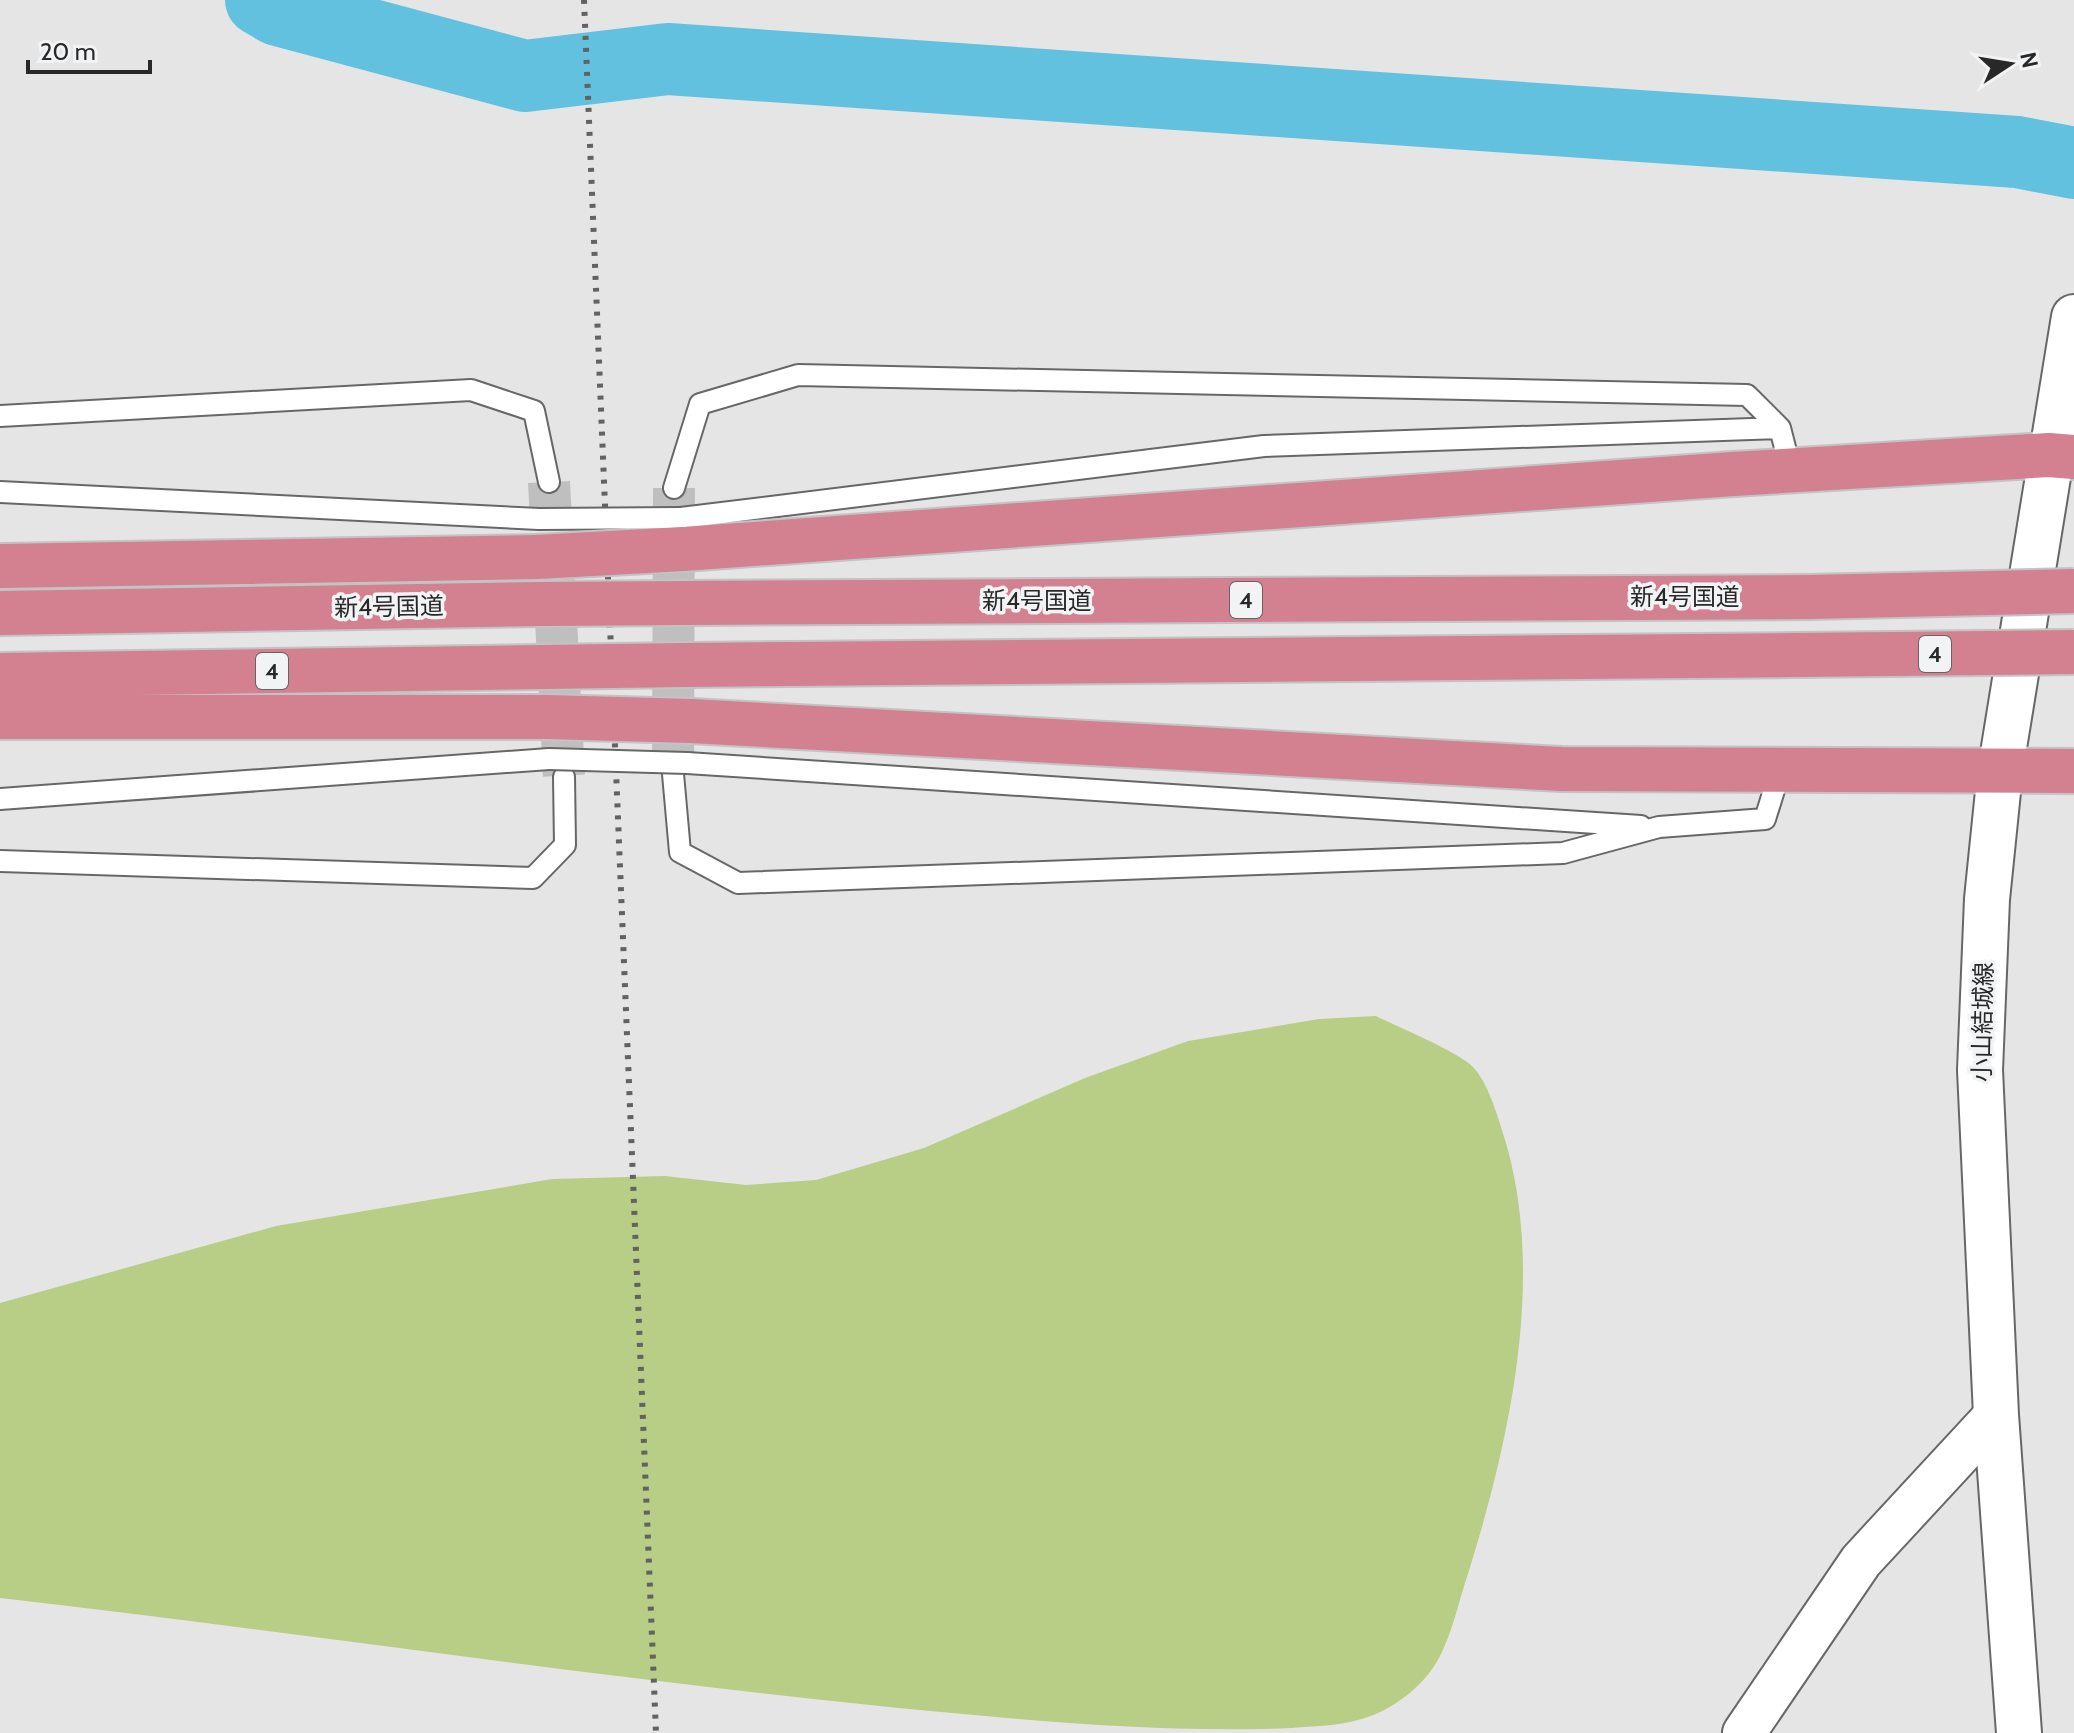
<svg xmlns="http://www.w3.org/2000/svg" width="2074" height="1733" viewBox="0 0 2074 1733" font-family="Cabin,'Noto Sans JP',sans-serif">
  <style>
    .green { fill: #b8ce87 }
    .lines { fill: none; stroke-linecap: round; stroke-linejoin: round }
    .river { stroke: #63c1e0; stroke-width: 72 }
    .minor-tunnel { stroke: #bfbfc0; stroke-width: 42; stroke-dasharray: 42 21; stroke-linecap: butt }
    .service-casing { stroke: #676768; stroke-width: 24 }
    .minor-casing { stroke: #676768; stroke-width: 46 }
    .secondary-casing { stroke: #676768; stroke-width: 48 }
    .trunk-casing { stroke: #c3c3c3; stroke-width: 48 }
    .service { stroke: #fff; stroke-width: 20 }
    .minor { stroke: #fff; stroke-width: 42 }
    .secondary { stroke: #fff; stroke-width: 44 }
    .trunk { stroke: #d38090; stroke-width: 44 }
    .rail { stroke: #626262; stroke-width: 6; stroke-dasharray: 4 8; stroke-linecap: butt }
    .service-bridge-casing { stroke: #676768; stroke-width: 24; stroke-linecap: butt }
    .trunk-bridge-casing { stroke: #c3c3c3; stroke-width: 48; stroke-linecap: butt }
    .service-bridge { stroke: #fff; stroke-width: 20 }
    .trunk-bridge { stroke: #d38090; stroke-width: 44 }
    .labels { text-anchor: middle; stroke-width: 7; stroke-linejoin: round; paint-order: stroke }
    .shield { fill: #f2f3f4; stroke: #656565; stroke-width: 2 }
    .shield-label { font-size: 22px; font-weight: bold; fill: #282828 }
    .street-label { font-size: 24px; fill: #282828; stroke: #f2f3f4 }
  </style>
  <rect width="100%" height="100%" fill="#e5e5e6"/>
  <path class="green" d="M 1376,1016 C 1398,1027 1459,1052 1473,1067 C 1487,1082 1495,1108 1501,1127 C 1549,1269 1510,1441 1466,1580 C 1456,1611 1449,1647 1430,1672 C 1412,1695 1386,1713 1358,1720 C 1337,1726 1314,1726 1292,1728 C 1176,1733 1057,1723 941,1712 C 626,1682 314,1634 0,1598 L 0,1303 L 276,1226 L 552,1179 L 665,1176 L 746,1185 L 816,1180 L 924,1148 L 1085,1078 L 1188,1041 L 1319,1019 Z"/>
  <g class="lines">
    <path class="river" d="M 261,0 L 278,10 L 525,76 L 668,59 L 2017,152 L 2074,163"/>
    <path class="minor-tunnel" d="M 549,482 L 564,777
      M 673,774 L 674,488"/>
    <defs>
      <path id="service" d="M 0,416 L 471,390 L 534,411 L 549,482
        M 674,488 L 700,404 L 798,375 L 1747,395 L 1780,428
        M 0,492 L 539,519
        M 681,518 L 1264,446 L 1780,428 L 1791,471
        M 687,763 L 1641,826
        M 673,774 L 680,852 L 738,883 L 1563,853 L 1659,827 L 1765,819 L 1780,771
        M 0,799 L 549,759
        M 0,861 L 533,878 L 565,845 L 564,777"/>
      <path id="minor" d="M 1744,1733 L 1861,1561 L 1996,1415"/>
      <path id="secondary" d="M 2019,1733 L 1996,1415 L 1980,1070 L 1987,899 L 2000,772 L 2074,317"/>
      <path id="trunk" d="M 683,549 L 1733,474 L 2049,455 L 2074,457
        M 0,566 L 537,557
        M 684,603 L 1808,597
        M 0,613 L 541,604
        M 685,665 L 1795,655
        M 0,675 L 543,667
        M 0,717 L 547,717
        M 691,721 L 1561,769 L 2074,771"/>
    </defs>
    <use href="#service" class="service-casing"/>
    <use href="#minor" class="minor-casing"/>
    <use href="#secondary" class="secondary-casing"/>
    <use href="#trunk" class="trunk-casing"/>
    <use href="#service" class="service"/>
    <use href="#minor" class="minor"/>
    <use href="#secondary" class="secondary"/>
    <use href="#trunk" class="trunk"/>
    <path class="rail" d="M 584,0 L 656,1733"/>
    <defs>
      <path id="service-bridge" d="M 539,519 L 681,518
        M 549,759 L 687,763"/>
      <path id="trunk-bridge" d="M 537,557 L 683,549
        M 1808,597 L 2074,591
        M 541,604 L 684,603
        M 1795,655 L 2074,652
        M 543,667 L 685,665
        M 547,717 L 691,721"/>
    </defs>
    <use href="#service-bridge" class="service-bridge-casing"/>
    <use href="#trunk-bridge" class="trunk-bridge-casing"/>
    <use href="#service-bridge" class="service-bridge"/>
    <use href="#trunk-bridge" class="trunk-bridge"/>
  </g>
  <g class="labels">
    <g class="shield">
      <rect x="1230" y="582" width="32" height="36" rx="6"/>
      <rect x="1919" y="636" width="32" height="36" rx="6"/>
      <rect x="256" y="653" width="32" height="36" rx="6"/>
    </g>
    <g class="shield-label">
      <text x="1246" y="608">4</text>
      <text x="1935" y="662">4</text>
      <text x="272" y="679">4</text>
    </g>
    <g class="street-label">
      <text x="1685" y="605">新4号国道</text>
      <text x="1037" y="609">新4号国道</text>
      <text transform="translate(389 607) rotate(-1)" y="8">新4号国道</text>
      <text transform="translate(1983 1022) rotate(-89)" y="8">小山結城線</text>
    </g>
  </g>
  <g transform="translate(2010 64) rotate(78)" stroke="#f2f3f4" stroke-width="6" paint-order="stroke">
  <path d="M0-6L14 30L0 20L-14 30Z" fill="#282828"/>
  <text y="-12" font-size="22" font-weight="bold" text-anchor="middle" fill="#282828">N</text>
  </g>
  <path d="M28 60v12h122v-12" fill="none" stroke="#282828" stroke-width="4"/>
  <text x="40" y="60" font-size="24" fill="#282828" stroke="#f2f3f4" stroke-width="6" paint-order="stroke">20 m</text>
</svg>
